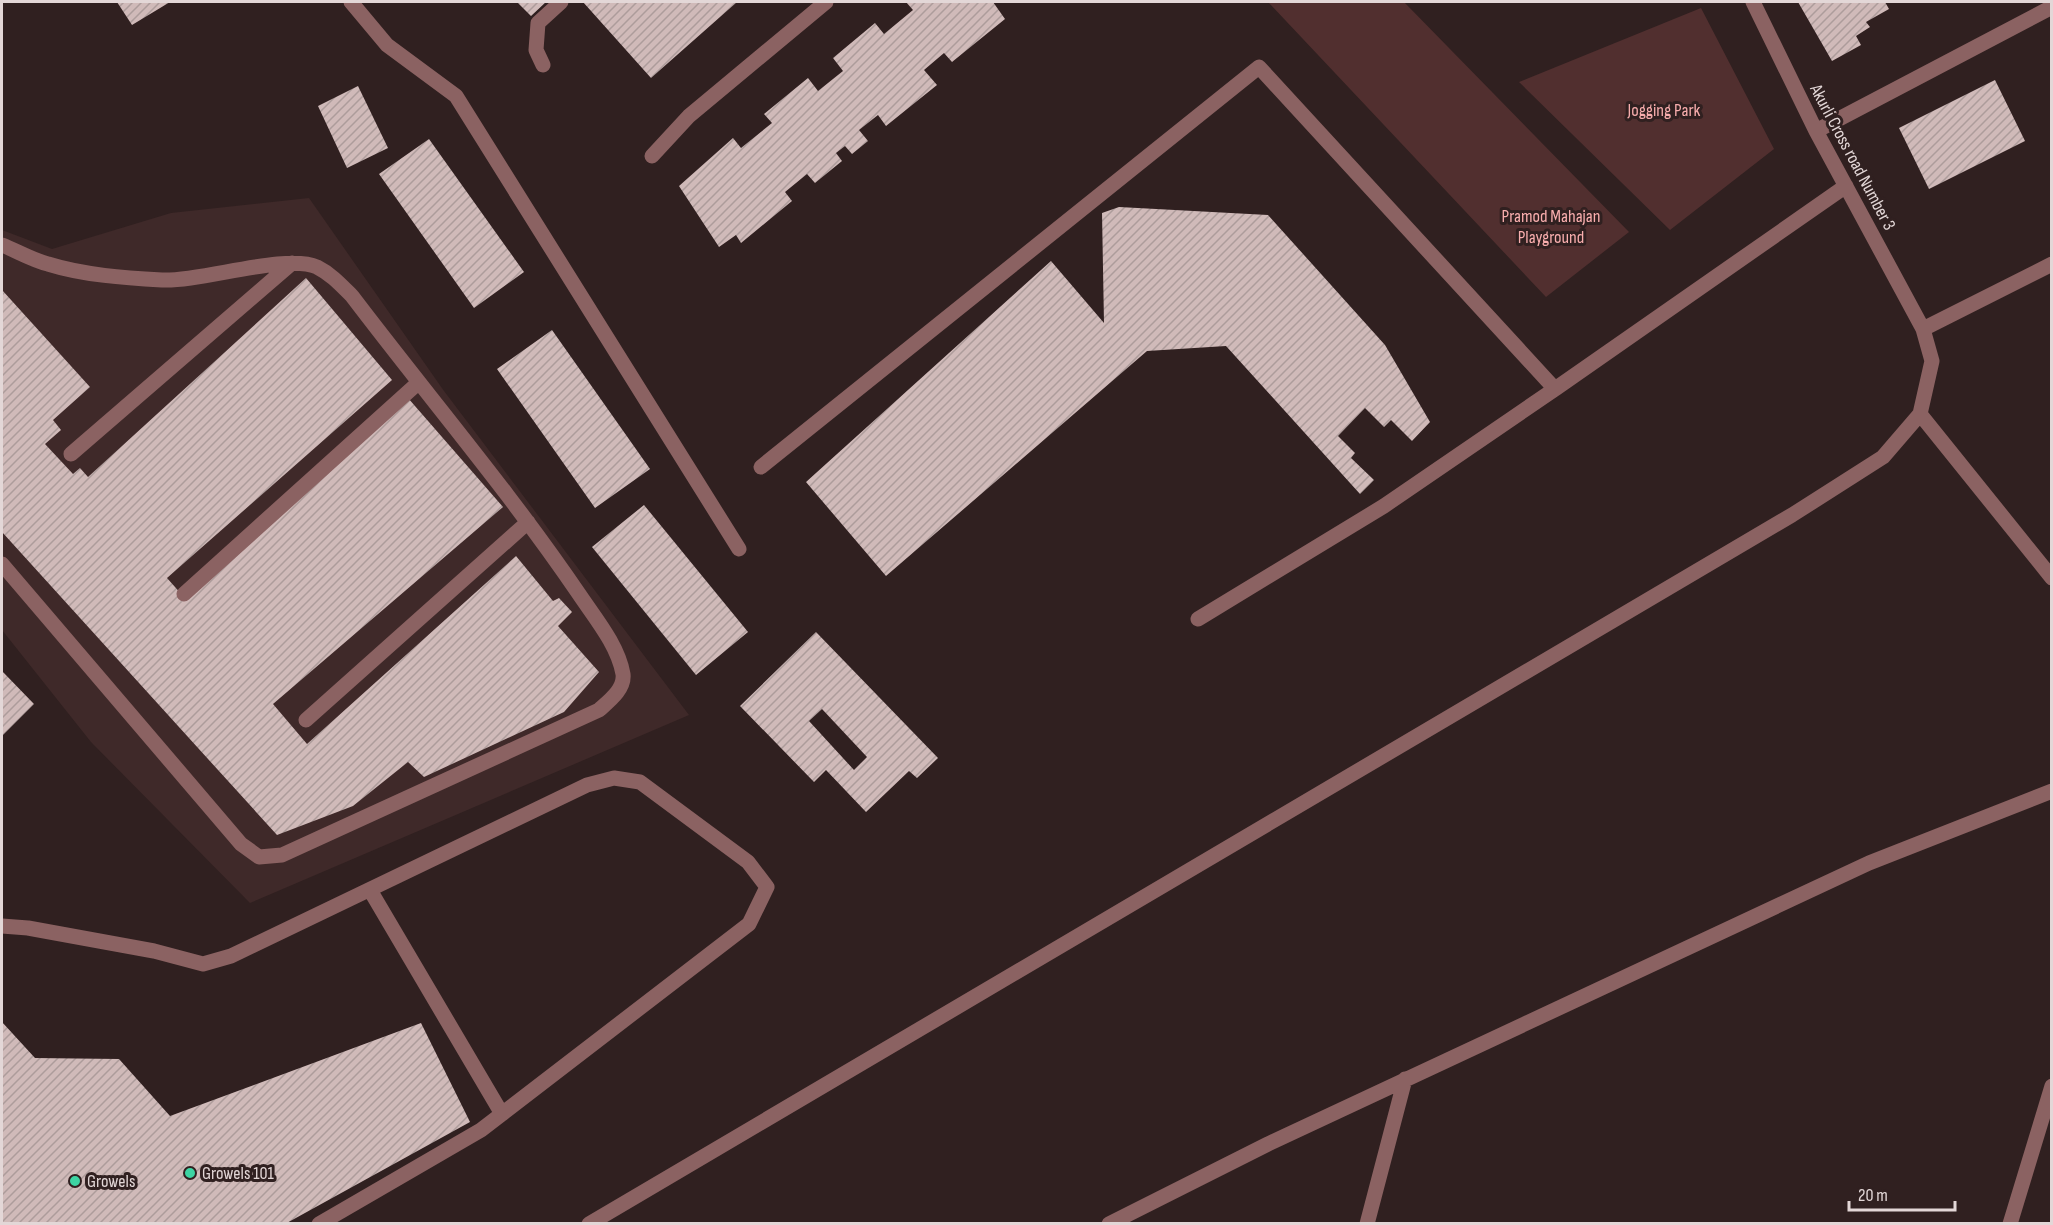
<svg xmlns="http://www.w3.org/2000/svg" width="2053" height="1225" viewBox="0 0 2053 1225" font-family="'Sofia Sans Condensed',sans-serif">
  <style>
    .built { fill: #3f2929 }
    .park { fill: #512f2f }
    .building { fill: url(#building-hatch); fill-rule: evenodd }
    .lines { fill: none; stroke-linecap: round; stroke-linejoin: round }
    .minor { stroke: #8b6262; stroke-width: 15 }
    .poi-dot { fill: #3dd4a3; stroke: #302020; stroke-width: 2 }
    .labels { text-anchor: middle; stroke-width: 6; stroke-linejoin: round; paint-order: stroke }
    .park-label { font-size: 18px; fill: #f9aeae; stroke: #302020 }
    .street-label { font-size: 18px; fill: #e3d7d7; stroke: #302020 }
    .poi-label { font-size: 18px; fill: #e3d7d7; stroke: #302020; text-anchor: start }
  </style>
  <defs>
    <pattern id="building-hatch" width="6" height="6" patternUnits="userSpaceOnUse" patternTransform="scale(1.5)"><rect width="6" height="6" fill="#d0bab9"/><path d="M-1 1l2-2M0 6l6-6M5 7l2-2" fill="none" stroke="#ad9c9b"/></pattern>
  </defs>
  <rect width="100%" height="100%" fill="#302020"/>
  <path class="built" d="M 309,198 L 444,391 L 689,715 L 250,903 L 91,742 L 2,630 L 2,230 L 52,249 L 171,213 Z"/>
  <path class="park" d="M 1268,2 L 1404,2 L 1629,232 L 1546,297 Z
    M 1701,8 L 1774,149 L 1670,230 L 1519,82 Z"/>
  <path class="building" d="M 117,2 L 170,2 L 132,25 Z
    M 517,2 L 546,2 L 531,16 Z
    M 583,2 L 737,2 L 651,78 Z
    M 906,2 L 993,2 L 1005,19 L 952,62 L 944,53 L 924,70 L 937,85 L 886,126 L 878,115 L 859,130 L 868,141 L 852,154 L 845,146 L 836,153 L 842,161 L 815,183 L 807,174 L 785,192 L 792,201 L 741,243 L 736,235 L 719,247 L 679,186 L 733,138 L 741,148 L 772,123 L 764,114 L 808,78 L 818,91 L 843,71 L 833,58 L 875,23 L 884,34 L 913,10 Z
    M 1798,2 L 1885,2 L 1889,9 L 1866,22 L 1870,27 L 1856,36 L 1861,45 L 1832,61 Z
    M 1995,80 L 2025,141 L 1929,189 L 1899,128 Z
    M 358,86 L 388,148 L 347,168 L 318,106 Z
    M 429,139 L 524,272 L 474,308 L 379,174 Z
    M 1119,207 L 1268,215 L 1385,345 L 1430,422 L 1412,441 L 1391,420 L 1384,427 L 1365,408 L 1338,436 L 1355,453 L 1351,458 L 1374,480 L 1360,494 L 1226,346 L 1147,351 L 886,576 L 806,482 L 1051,261 L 1104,323 L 1102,213 Z
    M 306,278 L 392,380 L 167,578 L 183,596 L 408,398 L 503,507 L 273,704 L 307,744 L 516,556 L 553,601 L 559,598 L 572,612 L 558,626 L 599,672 L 564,712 L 424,777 L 408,762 L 353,806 L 277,835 L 2,532 L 2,290 L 90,387 L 53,420 L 61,430 L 45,444 L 73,474 L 80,468 L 88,477 Z
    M 552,330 L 650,469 L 595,508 L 497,369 Z
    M 644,505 L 748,632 L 696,675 L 592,547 Z
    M 816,632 L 938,758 L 917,778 L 909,771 L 866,812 L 826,770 L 814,782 L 740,706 ZM 822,709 L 867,757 L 854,770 L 809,721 Z
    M 2,671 L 34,704 L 2,736 Z
    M 2,1022 L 35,1058 L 119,1059 L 170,1116 L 421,1023 L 470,1122 L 285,1224 L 2,1224 Z"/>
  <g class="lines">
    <path class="minor" d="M 351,2 L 387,45 L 456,96 L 739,549
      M 543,65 L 536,50 L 538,23 L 561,2
      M 1816,131 L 2052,7
      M 652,156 L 689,116 L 826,2
      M 2,245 C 17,251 32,260 48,264 C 83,275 125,278 162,280 C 201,282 286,253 317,267 C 331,274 341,285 352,296 C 427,395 509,491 579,594 C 595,618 618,645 623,674 C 625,689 609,701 599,710 L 282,855 L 259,857 L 241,844 L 2,564
      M 1923,329 L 2052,264
      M 1920,414 L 2052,578
      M 71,454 L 292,263
      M 761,467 L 1259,67 L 1555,389 L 1846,186
      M 184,594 L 418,383
      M 1198,619 L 1384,506 L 1555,389
      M 306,720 L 528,522
      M 370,890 L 502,1114
      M 2,926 L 28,928 L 154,951 L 203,964 L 231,956 L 587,785 L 614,778 L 640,782 L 748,862 L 767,887 L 749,924 L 481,1130 L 319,1224
      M 589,1224 L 1792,515 L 1883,457 L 1920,414 L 1932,361 L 1923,329 L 1816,131 L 1753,2
      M 1109,1224 L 1268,1144 L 1869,863 L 2052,791
      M 1367,1224 L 1405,1079
      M 2010,1224 L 2052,1086"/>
  </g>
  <g class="poi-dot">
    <circle cx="190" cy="1173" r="6"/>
    <circle cx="75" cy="1181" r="6"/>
  </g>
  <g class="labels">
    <g class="park-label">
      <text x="1664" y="116">Jogging Park</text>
      <text x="1551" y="222">Pramod Mahajan<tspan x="1551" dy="21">Playground</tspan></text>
    </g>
    <g class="street-label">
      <text transform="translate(1853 157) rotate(62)" y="6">Akurli Cross road Number 3</text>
    </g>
    <g class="poi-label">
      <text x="202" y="1179">Growels 101</text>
      <text x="87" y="1187">Growels</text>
    </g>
  </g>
  <rect width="2053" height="1225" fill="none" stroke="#e3d7d7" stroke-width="6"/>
  <path d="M1849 1201v9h106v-9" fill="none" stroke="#e3d7d7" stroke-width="3"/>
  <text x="1858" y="1201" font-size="18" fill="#e3d7d7" stroke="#302020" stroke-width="4.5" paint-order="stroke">20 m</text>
</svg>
